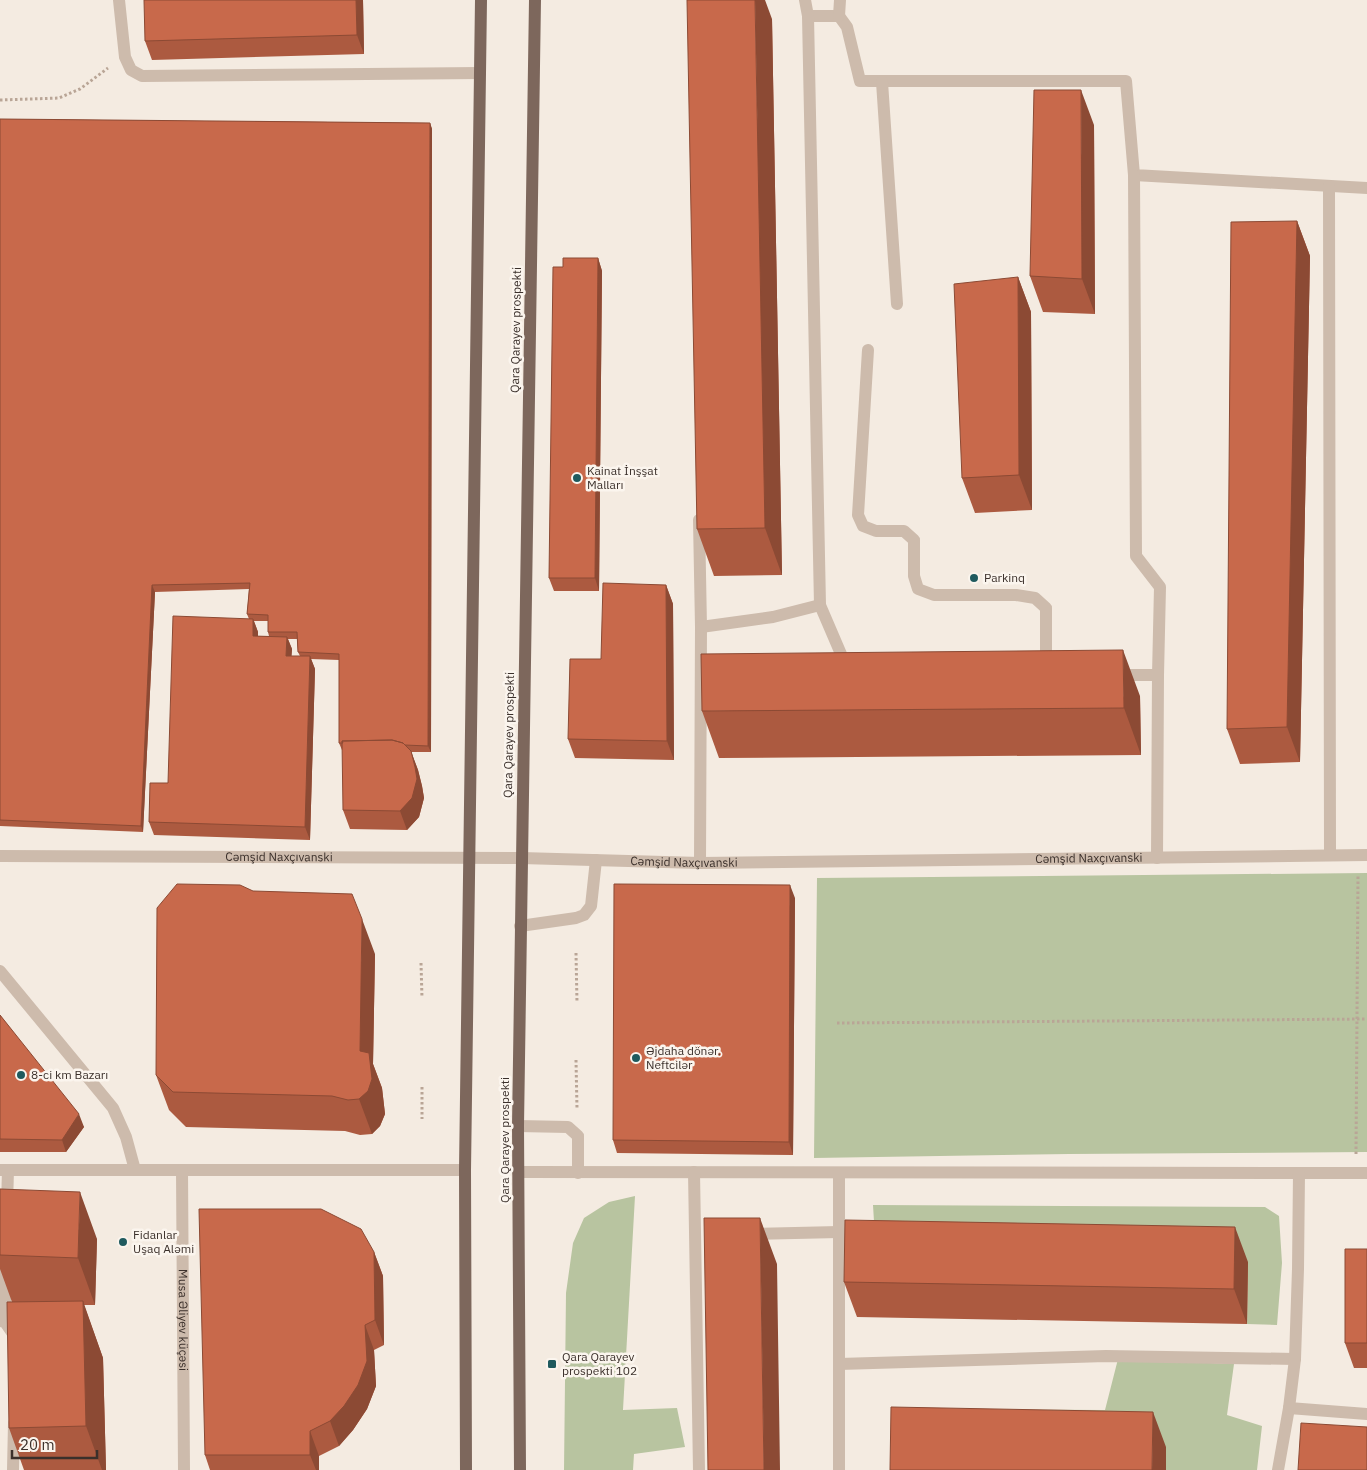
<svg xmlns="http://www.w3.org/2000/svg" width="1367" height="1470" viewBox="0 0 1367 1470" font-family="'IBM Plex Sans',sans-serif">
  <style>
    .green { fill: #b8c4a0 }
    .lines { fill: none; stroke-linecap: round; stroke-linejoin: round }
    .path { stroke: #b9a596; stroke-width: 3; stroke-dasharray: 2.5 2.5; stroke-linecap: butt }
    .minor { stroke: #cdbbac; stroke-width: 12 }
    .major { stroke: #7d675c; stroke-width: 12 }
    .wall { fill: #ac5a40; fill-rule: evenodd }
    .shaded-wall { fill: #8c4a34 }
    .building { fill: #c8694b; stroke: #8c4a34 }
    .poi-dot { fill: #1f5a5e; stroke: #fbf5ee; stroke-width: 2 }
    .labels { text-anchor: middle; stroke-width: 5; stroke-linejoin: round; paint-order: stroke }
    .street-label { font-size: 12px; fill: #3b302b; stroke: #fbf5ee }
    .poi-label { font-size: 12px; fill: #3b302b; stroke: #fbf5ee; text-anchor: start }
  </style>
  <rect width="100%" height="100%" fill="#f4ebe1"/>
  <path class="green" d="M 1367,873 L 1367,1152 L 1069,1154 L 814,1158 L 817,878 Z
    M 635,1196 L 623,1410 L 677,1408 L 685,1447 L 634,1454 L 633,1470 L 564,1470 L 566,1293 L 573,1243 L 584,1218 L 609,1202 Z
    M 873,1205 L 1265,1207 L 1279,1216 L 1282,1263 L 1277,1325 L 1247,1324 L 1248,1262 L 876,1255 Z
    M 1118,1359 L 1234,1364 L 1227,1415 L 1262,1426 L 1257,1470 L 1166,1470 L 1166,1447 L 904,1409 L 1105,1410 Z"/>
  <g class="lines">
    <path class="path" d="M 0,100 L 59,98 L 80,89 L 108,68
      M 576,953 L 577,1003
      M 421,963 L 422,998
      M 837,1023 L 1367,1019
      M 576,1060 L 577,1109
      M 422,1087 L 422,1119
      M 1356,1154 L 1358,875"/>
    <g class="minor">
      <path d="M 119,0 L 125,57 L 131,70 L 142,76 L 480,73"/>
      <path d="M 805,0 L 808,16 L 839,16 L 847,27 L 860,81 L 1126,81 L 1134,175 L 1367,188"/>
      <path d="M 808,16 L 820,605 L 847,668"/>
      <path d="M 839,16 L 840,0"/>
      <path d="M 882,82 L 897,304"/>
      <path d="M 1134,175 L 1136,556 L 1160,587 L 1158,675 L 1157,858"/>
      <path d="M 1329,186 L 1330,855"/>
      <path d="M 868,350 L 858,515 L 863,526 L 876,531 L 904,531 L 914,540 L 914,576 L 918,589 L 934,595 L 1016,595 L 1035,598 L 1046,608 L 1046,666"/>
      <path d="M 699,520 L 701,627 L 700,863"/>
      <path d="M 701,627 L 773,617 L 820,605"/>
      <path d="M 1116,675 L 1158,675"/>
      <path id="s1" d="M 0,856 L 521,858 L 700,863 L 1367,855"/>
      <path d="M 520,926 L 576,918 L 584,915 L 591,906 L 596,860"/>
      <path d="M 0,971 L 113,1108 L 126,1137 L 135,1170"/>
      <path d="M 518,1126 L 568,1127 L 578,1136 L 578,1173"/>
      <path d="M 0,1170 L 465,1170"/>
      <path id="s2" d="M 182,1170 L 184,1470"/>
      <path d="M 518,1172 L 1367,1173"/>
      <path d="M 694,1172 L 699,1470"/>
      <path d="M 7,1205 L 8,1170"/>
      <path d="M 749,1234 L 839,1232"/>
      <path d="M 0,1321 L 5,1322 L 16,1338"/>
      <path d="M 5,1322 L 6,1268"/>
      <path d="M 839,1364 L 1106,1356 L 1295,1359"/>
      <path d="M 1289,1408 L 1367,1414"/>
      <path d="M 13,1470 L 14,1423"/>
      <path d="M 839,1470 L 839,1173"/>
      <path d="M 1278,1470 L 1289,1408 L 1295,1359 L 1298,1269 L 1299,1173"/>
    </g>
    <path class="major" d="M 466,1470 L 465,1170 L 481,0
      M 520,1470 L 518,1126 L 535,0"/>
  </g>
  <path class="wall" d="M 363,0 L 364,54 L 152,60 L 145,41 Z
    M 772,19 L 782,575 L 714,576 L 697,529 Z
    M 0,119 L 430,123 L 432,129 L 431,752 L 411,752 L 418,770 L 422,786 L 424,798 L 419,817 L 407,830 L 350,829 L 343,810 L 343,750 L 342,750 L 339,743 L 339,660 L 311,659 L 315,669 L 310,840 L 154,835 L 149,822 L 168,783 L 249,619 L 247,614 L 249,589 L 155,592 L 143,832 L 0,826 ZM 254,621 L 268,621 L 268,632 L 269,636 L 258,636 L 258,632 ZM 288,639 L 297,639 L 298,652 L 300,656 L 291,656 L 292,649 Z
    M 1094,125 L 1095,314 L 1043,312 L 1030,276 Z
    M 1297,221 L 1310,256 L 1300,762 L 1240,764 L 1227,729 Z
    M 598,258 L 602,271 L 599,591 L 554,591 L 549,578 L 563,267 Z
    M 1018,277 L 1031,312 L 1032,510 L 975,513 L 962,478 Z
    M 666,585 L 673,604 L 674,760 L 575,758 L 568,739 L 601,659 Z
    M 1140,696 L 1141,755 L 719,758 L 702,711 Z
    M 795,898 L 793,1155 L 617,1153 L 613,1140 Z
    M 375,954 L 373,1064 L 382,1088 L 385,1114 L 380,1126 L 372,1134 L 360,1135 L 345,1131 L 186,1127 L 169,1110 L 156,1075 Z
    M 0,1015 L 84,1127 L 66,1152 L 0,1152 Z
    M 0,1189 L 97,1239 L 95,1305 L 84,1305 L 103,1358 L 106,1470 L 24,1470 L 9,1428 L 12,1302 L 0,1269 Z
    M 1367,1249 L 1367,1368 L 1354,1368 L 1345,1343 Z
    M 374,1252 L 383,1276 L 384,1345 L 374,1350 L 376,1386 L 367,1409 L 353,1430 L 339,1446 L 319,1456 L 319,1470 L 210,1470 L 205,1455 Z
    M 1248,1262 L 1247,1324 L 857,1317 L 844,1282 Z"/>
  <path class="shaded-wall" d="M 356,0 L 363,0 L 364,54 L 357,35 Z
    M 755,0 L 765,0 L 772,19 L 782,575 L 765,528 Z
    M 1081,90 L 1094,125 L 1095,314 L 1082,279 Z
    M 430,123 L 432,129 L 431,752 L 428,746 Z
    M 1297,221 L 1310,256 L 1300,762 L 1287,727 Z
    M 598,258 L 602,271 L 599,591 L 595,578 Z
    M 1018,277 L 1031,312 L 1032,510 L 1019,475 Z
    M 152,585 L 155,592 L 143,832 L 141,826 Z
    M 666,585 L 673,604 L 674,760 L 667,741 Z
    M 253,619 L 258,632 L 258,648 L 253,636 Z
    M 287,637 L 292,649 L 291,668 L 286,656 Z
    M 1123,650 L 1140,696 L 1141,755 L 1124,708 Z
    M 310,656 L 315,669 L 310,840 L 305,827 Z
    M 411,751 L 418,770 L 422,786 L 424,798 L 419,817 L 407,830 L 400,811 Z
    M 790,885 L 795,898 L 793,1155 L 789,1142 Z
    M 362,919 L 375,954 L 373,1064 L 382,1088 L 385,1114 L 380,1126 L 372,1134 L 359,1099 Z
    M 79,1114 L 84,1127 L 66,1152 L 62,1140 Z
    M 80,1192 L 97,1239 L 95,1305 L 78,1258 Z
    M 760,1218 L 777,1264 L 780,1470 L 764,1470 Z
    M 1235,1227 L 1248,1262 L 1247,1324 L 1234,1289 Z
    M 374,1252 L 383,1276 L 384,1345 L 375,1320 Z
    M 83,1301 L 103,1358 L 106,1470 L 102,1470 L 86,1426 Z
    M 365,1325 L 374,1350 L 376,1386 L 367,1409 L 353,1430 L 339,1446 L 330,1421 Z
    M 1153,1412 L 1166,1447 L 1166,1470 L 1152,1470 Z
    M 310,1431 L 319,1456 L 319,1470 L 316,1470 L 310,1455 Z"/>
  <path class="building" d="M 144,0 L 356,0 L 357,35 L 145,41 Z
    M 687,0 L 755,0 L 765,528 L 697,529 Z
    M 1034,90 L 1081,90 L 1082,279 L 1030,276 Z
    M 0,119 L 430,123 L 428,746 L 405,745 L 403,743 L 392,740 L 342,741 L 343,743 L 339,743 L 339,654 L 298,652 L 297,632 L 268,632 L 268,615 L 247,614 L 250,583 L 152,585 L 141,826 L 0,820 Z
    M 1297,221 L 1287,727 L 1227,729 L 1231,222 Z
    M 563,258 L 598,258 L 595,578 L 549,578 L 553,267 L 563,267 Z
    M 1018,277 L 1019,475 L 962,478 L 954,284 Z
    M 603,583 L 666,585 L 667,741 L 568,739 L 570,659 L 601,659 Z
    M 173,616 L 253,619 L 253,636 L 287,637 L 286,656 L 310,656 L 305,827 L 149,822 L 150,783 L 168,783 Z
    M 1123,650 L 1124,708 L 702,711 L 701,654 Z
    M 392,740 L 403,743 L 411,751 L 415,767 L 417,779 L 412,798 L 400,811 L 343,810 L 342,741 Z
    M 177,884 L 240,885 L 253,891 L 352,894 L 362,919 L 360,1051 L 369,1053 L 372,1079 L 368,1091 L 359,1099 L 348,1100 L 332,1096 L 173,1092 L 156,1075 L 157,908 Z
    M 614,884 L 790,885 L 789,1142 L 613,1140 Z
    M 0,1015 L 79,1114 L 62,1140 L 0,1139 Z
    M 0,1189 L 80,1192 L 78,1258 L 0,1255 Z
    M 199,1209 L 321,1209 L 361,1229 L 374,1252 L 375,1320 L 365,1325 L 367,1361 L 358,1385 L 344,1406 L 330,1421 L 310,1431 L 310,1455 L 205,1455 Z
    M 704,1218 L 760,1218 L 764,1470 L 708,1470 Z
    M 845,1220 L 1235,1227 L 1234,1289 L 844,1282 Z
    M 1345,1249 L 1367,1249 L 1367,1343 L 1345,1343 Z
    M 83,1301 L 86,1426 L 9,1428 L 7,1302 Z
    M 891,1407 L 1153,1412 L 1152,1470 L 890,1470 Z
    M 1301,1423 L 1367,1427 L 1367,1470 L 1298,1470 Z"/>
  <g class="poi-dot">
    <circle cx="577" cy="478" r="5"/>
    <circle cx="974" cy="578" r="5"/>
    <circle cx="636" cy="1058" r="5"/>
    <circle cx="21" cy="1075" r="5"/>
    <circle cx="123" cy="1242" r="5"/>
    <rect x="547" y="1359" width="10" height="10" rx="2.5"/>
  </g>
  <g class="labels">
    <g class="street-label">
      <text transform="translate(516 330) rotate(-89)" y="4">Qara Qarayev prospekti</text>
      <text transform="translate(509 735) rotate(-89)" y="4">Qara Qarayev prospekti</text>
      <text dy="4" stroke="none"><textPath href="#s1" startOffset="279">Cəmşid Naxçıvanski</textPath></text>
      <text dy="4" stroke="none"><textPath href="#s1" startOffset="1089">Cəmşid Naxçıvanski</textPath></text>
      <text dy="4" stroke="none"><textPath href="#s1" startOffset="684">Cəmşid Naxçıvanski</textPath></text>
      <text transform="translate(505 1140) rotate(-90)" y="4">Qara Qarayev prospekti</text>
      <text dy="4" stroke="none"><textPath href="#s2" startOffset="150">Musa Əliyev küçəsi</textPath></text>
    </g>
    <g class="poi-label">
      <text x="587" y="475">Kainat İnşşat<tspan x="587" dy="14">Malları</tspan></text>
      <text x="984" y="582">Parkinq</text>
      <text x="646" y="1055">Əjdaha dönər.<tspan x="646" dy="14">Neftcilər</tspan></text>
      <text x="31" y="1079">8-ci km Bazarı</text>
      <text x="133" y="1239">Fidanlar<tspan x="133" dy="14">Uşaq Aləmi</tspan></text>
      <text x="562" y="1361">Qara Qarayev<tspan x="562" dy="14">prospekti 102</tspan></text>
    </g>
  </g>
  <path d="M12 1450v8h85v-8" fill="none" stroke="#3b302b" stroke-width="2.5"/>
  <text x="20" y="1450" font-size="15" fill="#3b302b" stroke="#fbf5ee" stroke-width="4" paint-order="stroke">20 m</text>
</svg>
